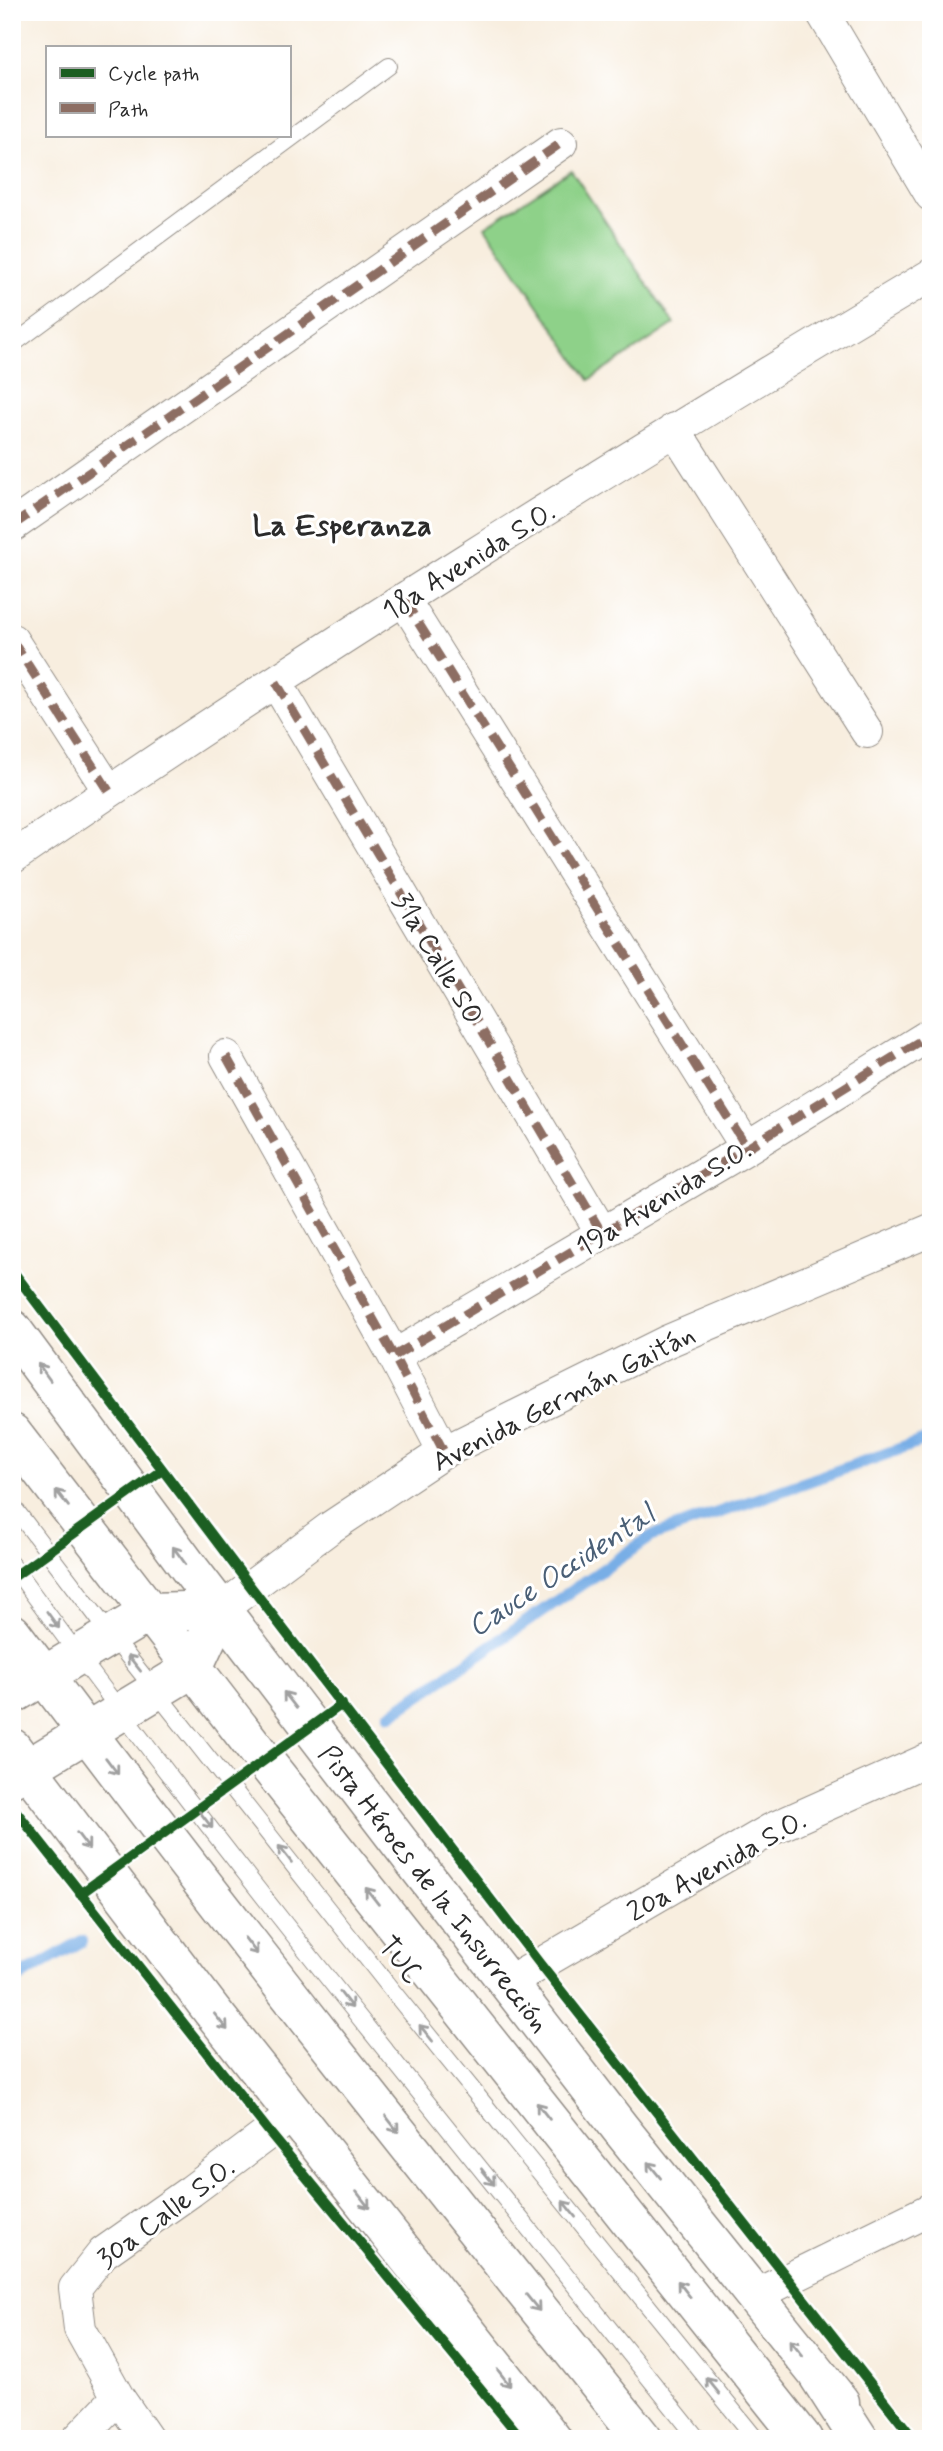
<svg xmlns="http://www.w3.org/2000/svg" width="943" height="2451" viewBox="0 0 943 2451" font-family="Mynerve,sans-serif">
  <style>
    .green { fill: #8ed189; stroke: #5c7e5a; stroke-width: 2 }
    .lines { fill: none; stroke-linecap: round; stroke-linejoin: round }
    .stream { stroke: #78aee6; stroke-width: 12 }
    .service-casing { stroke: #928c85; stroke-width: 18 }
    .minor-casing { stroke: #928c85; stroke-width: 34 }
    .tertiary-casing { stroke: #928c85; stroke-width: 41 }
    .secondary-casing { stroke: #928c85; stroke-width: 41 }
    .primary-casing { stroke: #928c85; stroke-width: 41 }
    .service { stroke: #fff; stroke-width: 16 }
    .minor { stroke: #fff; stroke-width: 32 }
    .tertiary { stroke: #fff; stroke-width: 38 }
    .secondary { stroke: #fff; stroke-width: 38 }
    .primary { stroke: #fff; stroke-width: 38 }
    .quiet { stroke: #8d6e63; stroke-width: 9; stroke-dasharray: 18 9; stroke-linecap: butt }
    .cycleway-casing { stroke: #fff; stroke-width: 15 }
    .cycleway { stroke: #1b5e20; stroke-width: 10 }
    .oneway { stroke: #a0a0a0 }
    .labels { text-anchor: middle; stroke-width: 6; stroke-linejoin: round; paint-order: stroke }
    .street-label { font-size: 28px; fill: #2b2b2b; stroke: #fff }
    .neighbourhood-label { font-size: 30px; font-weight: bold; fill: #2b2b2b; stroke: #fff }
    .water-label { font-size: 30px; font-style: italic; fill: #4a5f76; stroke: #fff }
  </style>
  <rect width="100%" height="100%" fill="#fff"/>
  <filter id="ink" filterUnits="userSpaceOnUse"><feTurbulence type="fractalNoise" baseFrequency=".0143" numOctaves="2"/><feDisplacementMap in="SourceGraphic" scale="14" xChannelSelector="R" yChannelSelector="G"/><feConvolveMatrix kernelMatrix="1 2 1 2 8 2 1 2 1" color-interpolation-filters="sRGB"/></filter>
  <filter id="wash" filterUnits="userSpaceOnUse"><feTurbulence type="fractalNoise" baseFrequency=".00686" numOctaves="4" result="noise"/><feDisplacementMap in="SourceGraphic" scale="28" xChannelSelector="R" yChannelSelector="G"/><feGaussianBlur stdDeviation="1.57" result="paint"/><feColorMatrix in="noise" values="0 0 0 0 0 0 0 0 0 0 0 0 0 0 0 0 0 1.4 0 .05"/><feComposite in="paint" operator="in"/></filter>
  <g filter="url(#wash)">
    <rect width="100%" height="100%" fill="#f8eedf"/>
    <path class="green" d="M 571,170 L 674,324 L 589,380 L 485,227 Z"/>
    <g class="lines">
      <path class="stream" d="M 390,1715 L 652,1536 L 931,1438
        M 12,1981 L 82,1941"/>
    </g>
  </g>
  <g filter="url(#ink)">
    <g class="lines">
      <defs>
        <path id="service" d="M 12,345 L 389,66
          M 12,1505 L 111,1635 L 395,1994 L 756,2439
          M 12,1565 C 230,1865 467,2150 698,2439"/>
        <path id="minor" d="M 822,12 L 931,195
          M 674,429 L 867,732
          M 12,526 L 561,143
          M 404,600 L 747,1148
          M 12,640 L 109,791
          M 276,682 L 602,1233
          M 12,858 C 311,652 620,461 931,275
          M 226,1056 L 394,1356 L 444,1452
          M 394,1356 L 747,1148 L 931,1034
          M 220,1610 L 331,1527 L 444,1452 L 666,1342 L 931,1230
          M 508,1983 L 772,1829 L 931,1758
          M 754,2296 L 931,2209
          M 78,2439 L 118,2397
          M 147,2439 L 118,2397 L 80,2329 L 75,2288 L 103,2253 L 191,2191 L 294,2114"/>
        <path id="tertiary" d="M 12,1329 L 189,1568 L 416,1864 L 620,2128 L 840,2402
          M 12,1748 L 212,2011 L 552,2439"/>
        <path id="secondary" d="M 12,1695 L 150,1612 L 220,1610 L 193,1668 L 12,1778"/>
        <path id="primary" d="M 12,1433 L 264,1760 L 803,2439
          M 12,1633 C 216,1906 429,2173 643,2439
          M 819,2377 L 859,2439"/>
      </defs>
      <use href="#service" class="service-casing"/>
      <use href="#minor" class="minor-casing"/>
      <use href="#tertiary" class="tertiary-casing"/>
      <use href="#secondary" class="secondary-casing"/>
      <use href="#primary" class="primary-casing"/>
      <use href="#service" class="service"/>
      <use href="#minor" class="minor"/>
      <use href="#tertiary" class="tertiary"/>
      <use href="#secondary" class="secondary"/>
      <use href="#primary" class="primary"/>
      <path class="quiet" d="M 12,526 L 561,143
        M 404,600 L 747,1148
        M 12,640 L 109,791
        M 276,682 L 602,1233
        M 226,1056 L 394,1356 L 444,1452
        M 394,1356 L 747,1148 L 931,1034"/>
      <defs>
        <path id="cycleway" d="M 12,1270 L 251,1587 L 540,1964 L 914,2439
          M 12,1578 L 162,1470
          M 12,1806 L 270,2133 L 522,2439
          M 80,1894 L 342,1704"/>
      </defs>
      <use href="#cycleway" class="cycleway-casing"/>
      <use href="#cycleway" class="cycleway"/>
    </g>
    <defs><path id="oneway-shaft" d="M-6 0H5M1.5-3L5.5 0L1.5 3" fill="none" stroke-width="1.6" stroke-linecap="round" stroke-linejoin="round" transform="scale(1.75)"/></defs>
    <g class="oneway">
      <use href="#oneway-shaft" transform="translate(44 1372) rotate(-126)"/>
      <use href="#oneway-shaft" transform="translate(62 1498) rotate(-128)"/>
      <use href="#oneway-shaft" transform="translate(179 1555) rotate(-126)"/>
      <use href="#oneway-shaft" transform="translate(53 1620) rotate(54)"/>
      <use href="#oneway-shaft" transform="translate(134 1663) rotate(-129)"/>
      <use href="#oneway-shaft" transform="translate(290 1700) rotate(-128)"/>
      <use href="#oneway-shaft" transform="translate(112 1766) rotate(53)"/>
      <use href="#oneway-shaft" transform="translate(206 1820) rotate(52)"/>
      <use href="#oneway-shaft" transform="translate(83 1841) rotate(53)"/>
      <use href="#oneway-shaft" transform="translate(285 1854) rotate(-128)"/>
      <use href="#oneway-shaft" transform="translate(372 1896) rotate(-128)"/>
      <use href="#oneway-shaft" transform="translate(251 1946) rotate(52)"/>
      <use href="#oneway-shaft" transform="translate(346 2000) rotate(52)"/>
      <use href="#oneway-shaft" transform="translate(221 2022) rotate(51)"/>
      <use href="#oneway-shaft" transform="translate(426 2033) rotate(-129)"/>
      <use href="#oneway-shaft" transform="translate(543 2111) rotate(-128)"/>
      <use href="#oneway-shaft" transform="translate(392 2124) rotate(52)"/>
      <use href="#oneway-shaft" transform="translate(654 2170) rotate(-129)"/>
      <use href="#oneway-shaft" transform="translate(488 2177) rotate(51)"/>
      <use href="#oneway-shaft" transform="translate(363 2200) rotate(52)"/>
      <use href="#oneway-shaft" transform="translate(569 2209) rotate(-129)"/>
      <use href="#oneway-shaft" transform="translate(684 2289) rotate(-128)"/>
      <use href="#oneway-shaft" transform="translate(533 2303) rotate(51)"/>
      <use href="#oneway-shaft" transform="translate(796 2348) rotate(-129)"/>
      <use href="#oneway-shaft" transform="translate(504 2378) rotate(52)"/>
      <use href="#oneway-shaft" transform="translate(713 2386) rotate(-129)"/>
    </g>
  </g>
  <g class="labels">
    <g class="street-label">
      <text transform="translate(468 560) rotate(-32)" y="10">18a Avenida S.O.</text>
      <text transform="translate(439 958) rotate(59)" y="10">31a Calle SO</text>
      <text transform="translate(663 1197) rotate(-31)" y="10">19a Avenida S.O.</text>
      <text transform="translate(563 1397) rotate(-27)" y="10">Avenida Germán Gaitán</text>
      <text transform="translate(716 1865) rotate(-29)" y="10">20a Avenida S.O.</text>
      <text transform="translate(435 1888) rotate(52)" y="10">Pista Héroes de la Insurrección</text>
      <text transform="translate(401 1959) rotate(52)" y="10">TUC</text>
      <text transform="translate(165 2212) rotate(-37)" y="10">30a Calle S.O.</text>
    </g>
    <g class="neighbourhood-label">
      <text x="342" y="535">La Esperanza</text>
    </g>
    <g class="water-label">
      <text transform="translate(561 1570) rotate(-33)" y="10">Cauce Occidental</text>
    </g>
  </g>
  <rect width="943" height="2451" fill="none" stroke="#fff" stroke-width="42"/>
  <rect x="46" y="46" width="245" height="91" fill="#ffffff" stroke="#aaaaaa" stroke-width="2"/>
  <rect x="60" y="68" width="35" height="10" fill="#1b5e20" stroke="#aaaaaa" stroke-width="2"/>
  <text x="108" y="80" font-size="21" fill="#2b2b2b">Cycle path</text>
  <rect x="60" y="103" width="35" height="10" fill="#8d6e63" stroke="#aaaaaa" stroke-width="2"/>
  <text x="108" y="116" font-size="21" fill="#2b2b2b">Path</text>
</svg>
